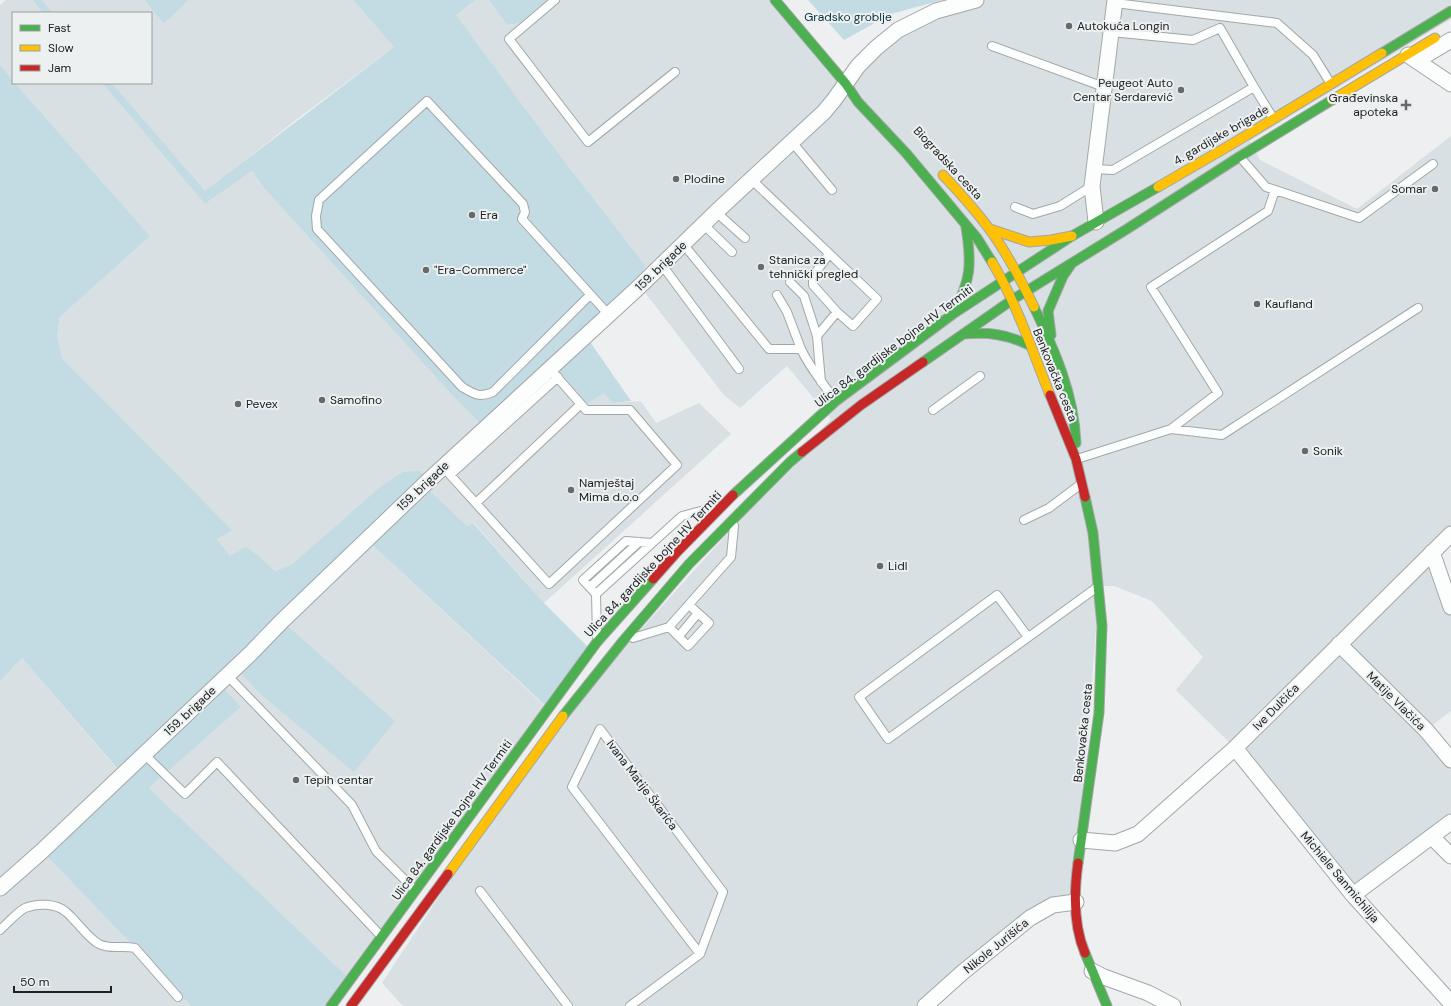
<svg xmlns="http://www.w3.org/2000/svg" width="1451" height="1006" viewBox="0 0 1451 1006" font-family="'DM Sans',sans-serif">
  <style>
    .built { fill: #d8e0e3 }
    .green { fill: #c3dbe2 }
    .lines { fill: none; stroke-linecap: round; stroke-linejoin: round }
    .lane-casing { stroke: #a4a6a7; stroke-width: 10 }
    .street-casing { stroke: #a4a6a7; stroke-width: 17 }
    .fast-casing { stroke: #a4a6a7; stroke-width: 11 }
    .slow-casing { stroke: #a4a6a7; stroke-width: 11 }
    .jam-casing { stroke: #a4a6a7; stroke-width: 11 }
    .lane { stroke: #fcfdfd; stroke-width: 8 }
    .street { stroke: #fcfdfd; stroke-width: 15 }
    .fast { stroke: #4caf50; stroke-width: 9 }
    .slow { stroke: #ffc107; stroke-width: 9 }
    .jam { stroke: #c62828; stroke-width: 9 }
    .poi-dot { fill: #686a6a; stroke: #ecf0f1; stroke-width: 1.5 }
    .labels { text-anchor: middle; stroke-width: 4; stroke-linejoin: round; paint-order: stroke }
    .park-label { font-size: 12px; fill: #08313b; stroke: #ecf0f1 }
    .poi-label { font-size: 12px; fill: #202222; stroke: #ecf0f1; text-anchor: start }
    .street-label { font-size: 12px; fill: #202222; stroke: #ecf0f1 }
  </style>
  <rect width="100%" height="100%" fill="#edeff0"/>
  <path class="built" d="M 6,0 L 32,0 L 43,13 L 13,13 L 13,80 L 0,65 L 0,5 Z
    M 42,0 L 144,0 L 164,24 L 189,0 L 353,0 L 394,47 L 301,116 L 205,192 L 112,83 L 151,83 L 151,13 L 53,13 Z
    M 476,0 L 489,0 L 507,25 L 520,23 L 547,0 L 775,0 L 846,83 L 898,30 L 976,0 L 1451,0 L 1451,19 L 1250,141 L 1260,160 L 1357,209 L 1451,136 L 1451,534 L 1432,552 L 1451,595 L 1451,711 L 1426,730 L 1451,760 L 1451,822 L 1353,895 L 1235,748 L 1176,690 L 1203,657 L 1152,601 L 1114,586 L 1099,586 L 1076,902 L 1053,905 L 926,1006 L 403,1006 L 382,983 L 508,792 L 561,718 L 831,419 L 787,366 L 740,408 L 723,394 L 640,286 L 645,265 L 562,158 L 456,15 Z
    M 15,83 L 102,83 L 205,204 L 252,171 L 264,188 L 467,410 L 554,365 L 603,393 L 613,403 L 641,401 L 656,423 L 699,403 L 731,434 L 544,603 L 474,523 L 467,526 L 424,485 L 380,487 L 291,565 L 275,571 L 259,556 L 230,556 L 217,539 L 231,529 L 62,358 L 57,335 L 60,317 L 150,236 Z
    M 367,540 L 548,709 L 350,979 L 149,788 L 241,707 L 218,684 Z
    M 22,658 L 122,775 L 42,851 L 191,1006 L 0,1006 L 0,681 Z"/>
  <path class="green" d="M 32,0 L 42,0 L 53,13 L 43,13 Z
    M 144,0 L 189,0 L 164,24 Z
    M 353,0 L 476,0 L 456,15 L 562,158 L 645,265 L 640,286 L 586,336 L 631,401 L 613,403 L 603,393 L 587,404 L 554,366 L 485,428 L 456,399 L 264,188 L 252,171 L 205,204 L 102,83 L 112,83 L 205,191 L 394,47 Z
    M 489,0 L 547,0 L 520,23 L 507,25 Z
    M 808,0 L 942,0 L 891,14 L 844,40 Z
    M 0,65 L 13,80 L 13,83 L 15,83 L 150,236 L 60,317 L 57,335 L 62,358 L 232,530 L 217,539 L 230,556 L 246,547 L 259,556 L 275,571 L 291,565 L 380,487 L 403,472 L 420,471 L 428,481 L 424,485 L 467,526 L 473,523 L 544,603 L 591,650 L 548,708 L 367,540 L 282,621 L 395,721 L 354,772 L 258,692 L 236,667 L 219,684 L 241,707 L 149,788 L 350,979 L 331,1006 L 191,1006 L 42,851 L 122,774 L 22,658 L 0,681 Z"/>
  <g class="lines">
    <defs>
      <path id="lane" d="M 555,0 L 509,39 L 588,142 L 675,72
        M 1115,3 L 1277,23 L 1313,55 L 1331,84
        M 992,46 L 1104,87
        M 1254,87 L 1273,118
        M 792,142 L 832,190
        M 1240,157 L 1266,187 L 1359,218 L 1433,164
        M 1094,169 L 1113,170 L 1254,87 L 1220,28 L 1193,40 L 1111,32
        M 751,179 L 877,299 L 853,326 L 837,312 L 817,336 L 821,382
        M 1015,207 L 1033,214 L 1060,206 L 1092,186
        M 716,212 L 745,238
        M 703,224 L 732,252
        M 684,245 L 769,349 L 801,349 L 787,312 L 777,295
        M 829,254 L 813,276 L 813,285 L 837,312
        M 662,265 L 739,369
        M 790,282 L 804,296 L 817,336
        M 590,295 L 493,392 C 479,398 474,394 462,387 L 317,229 L 316,216 L 319,200 L 427,101 L 523,204 L 525,212 L 522,219 L 609,315
        M 801,349 C 810,368 823,384 836,401
        M 933,410 L 980,376
        M 1171,429 L 1222,435 L 1418,308
        M 1077,459 L 1171,429 L 1218,393 L 1151,287 L 1268,211 L 1275,190
        M 443,467 L 549,584 L 677,465 L 630,410 L 586,410 L 550,369
        M 450,475 L 558,377
        M 476,503 L 581,404
        M 1024,520 L 1049,508 L 1081,484
        M 590,587 L 639,542
        M 596,594 L 583,580 L 626,541 L 652,543
        M 669,627 L 688,646 L 709,623 L 689,605
        M 679,636 L 698,613
        M 597,637 L 596,594 L 682,516 L 712,508
        M 1028,637 L 997,595 L 859,697 L 888,739 L 1096,588
        M 633,638 L 669,627 L 731,557 L 734,526
        M 227,675 L 352,805 L 376,851 L 415,890
        M 144,754 L 185,794 L 217,762 L 381,936
        M 480,891 L 568,1006
        M 0,930 C 8,923 16,913 25,908 C 37,903 56,903 66,912 C 69,914 72,918 75,921 C 82,928 90,939 99,944 C 111,950 123,945 135,948 L 178,997
        M 630,1006 L 700,954 L 723,892 L 600,729 L 572,787 L 700,954"/>
      <path id="street" d="M 1408,55 L 1451,84
        M 1426,55 L 1451,40
        M 1096,222 L 1092,186 L 1115,0
        M 1432,552 L 1451,607
        M 1339,644 L 1426,730 L 1451,760
        M 1235,748 L 1353,895 L 1451,1003
        M 1432,837 L 1451,856
        M 1081,840 L 1115,843 L 1138,834 L 1235,748 L 1451,534
        M 0,888 L 42,851 L 250,654 L 282,621 L 428,481 L 640,286 L 716,212 L 824,112 L 834,100 L 858,66 L 876,48 L 898,30 L 936,11 L 976,0
        M 1353,895 L 1451,822
        M 1092,971 L 1104,977 L 1148,993 L 1173,1006
        M 925,1006 L 963,972 L 1030,918 L 1053,905 L 1076,902"/>
      <path id="fast" d="M 775,0 L 846,84 L 858,102 L 906,153 L 977,238 L 992,262
        M 1382,53 L 1451,11
        M 1034,307 C 1055,351 1074,394 1076,443
        M 953,314 C 971,280 972,265 966,227
        M 963,334 C 989,332 1007,334 1031,346
        M 1051,335 L 1048,311 L 1063,276 L 1072,263
        M 923,362 L 1012,300 L 1127,229 L 1239,157 L 1332,100
        M 733,495 L 836,401 L 953,314 L 1072,236 L 1158,187
        M 563,716 L 623,641 L 689,564 L 790,462 L 802,452
        M 1078,863 L 1099,713 L 1102,626 L 1093,533 L 1085,497
        M 1085,953 L 1107,1006
        M 331,1006 L 597,642 L 653,579"/>
      <path id="slow" d="M 1332,100 L 1435,38
        M 943,175 C 961,194 978,213 993,234 C 1009,257 1022,282 1034,307
        M 1158,187 L 1232,144 L 1382,53
        M 990,229 L 1029,242 L 1051,240 L 1072,236
        M 992,262 C 1017,304 1032,350 1050,395
        M 448,874 L 563,716"/>
      <path id="jam" d="M 1050,395 L 1076,459 L 1085,497
        M 802,452 L 861,405 L 923,362
        M 653,579 L 677,552 L 733,495
        M 1078,863 C 1074,892 1073,925 1085,953
        M 351,1006 L 448,874"/>
    </defs>
    <use href="#lane" class="lane-casing"/>
    <use href="#street" class="street-casing"/>
    <use href="#fast" class="fast-casing"/>
    <use href="#slow" class="slow-casing"/>
    <use href="#jam" class="jam-casing"/>
    <use href="#lane" class="lane"/>
    <use href="#street" class="street"/>
    <use href="#fast" class="fast"/>
    <use href="#slow" class="slow"/>
    <use href="#jam" class="jam"/>
  </g>
  <g class="poi-dot">
    <circle cx="1069" cy="26" r="4"/>
    <circle cx="1181" cy="90" r="4"/>
    <path d="M1404 99h4v4h4v4h-4v4h-4v-4h-4v-4h4z"/>
    <circle cx="676" cy="179" r="4"/>
    <circle cx="1435" cy="189" r="4"/>
    <circle cx="472" cy="215" r="4"/>
    <circle cx="761" cy="267" r="4"/>
    <circle cx="426" cy="270" r="4"/>
    <circle cx="1257" cy="304" r="4"/>
    <circle cx="322" cy="400" r="4"/>
    <circle cx="238" cy="404" r="4"/>
    <circle cx="1305" cy="451" r="4"/>
    <circle cx="571" cy="490" r="4"/>
    <circle cx="880" cy="566" r="4"/>
    <circle cx="296" cy="780" r="4"/>
  </g>
  <g class="labels">
    <g class="park-label">
      <text x="848" y="21">Gradsko groblje</text>
    </g>
    <g class="poi-label">
      <text x="1077" y="30">Autokuća Longin</text>
      <text x="1173" y="87" text-anchor="end">Peugeot Auto<tspan x="1173" dy="14">Centar Serdarević</tspan></text>
      <text x="1398" y="102" text-anchor="end">Građevinska<tspan x="1398" dy="14">apoteka</tspan></text>
      <text x="684" y="183">Plodine</text>
      <text x="1427" y="193" text-anchor="end">Somar</text>
      <text x="480" y="219">Era</text>
      <text x="769" y="264">Stanica za<tspan x="769" dy="14">tehnički pregled</tspan></text>
      <text x="434" y="274">"Era-Commerce"</text>
      <text x="1265" y="308">Kaufland</text>
      <text x="330" y="404">Samofino</text>
      <text x="246" y="408">Pevex</text>
      <text x="1313" y="455">Sonik</text>
      <text x="579" y="487">Namještaj<tspan x="579" dy="14">Mima d.o.o</tspan></text>
      <text x="888" y="570">Lidl</text>
      <text x="304" y="784">Tepih centar</text>
    </g>
    <g class="street-label">
      <text transform="translate(1221 135) rotate(-30)" y="4">4. gardijske brigade</text>
      <text transform="translate(948 163) rotate(47)" y="4">Biogradska cesta</text>
      <text transform="translate(661 266) rotate(-44)" y="4">159. brigade</text>
      <text transform="translate(894 346) rotate(-37)" y="4">Ulica 84. gardijske bojne HV Termiti</text>
      <text transform="translate(1055 375) rotate(68)" y="4">Benkovačka cesta</text>
      <text transform="translate(423 486) rotate(-43)" y="4">159. brigade</text>
      <text transform="translate(653 564) rotate(-47)" y="4">Ulica 84. gardijske bojne HV Termiti</text>
      <text transform="translate(1396 701) rotate(45)" y="4">Matije Vlačića</text>
      <text transform="translate(1276 707) rotate(-45)" y="4">Ive Dulčića</text>
      <text transform="translate(190 711) rotate(-43)" y="4">159. brigade</text>
      <text transform="translate(1083 733) rotate(-84)" y="4">Benkovačka cesta</text>
      <text transform="translate(642 785) rotate(53)" y="4">Ivana Matije Škarića</text>
      <text transform="translate(452 820) rotate(-54)" y="4">Ulica 84. gardijske bojne HV Termiti</text>
      <text transform="translate(1340 877) rotate(50)" y="4">Michiele Sanmichilija</text>
      <text transform="translate(996 946) rotate(-39)" y="4">Nikole Jurišića</text>
    </g>
  </g>
  <rect x="12" y="12" width="140" height="72" fill="#ecf0f1" stroke="#9a9e9e"/>
  <rect x="20" y="25" width="20" height="6" fill="#4caf50" stroke="#9a9e9e"/>
  <text x="48" y="32" font-size="12" fill="#202222">Fast</text>
  <rect x="20" y="45" width="20" height="6" fill="#ffc107" stroke="#9a9e9e"/>
  <text x="48" y="52" font-size="12" fill="#202222">Slow</text>
  <rect x="20" y="65" width="20" height="6" fill="#c62828" stroke="#9a9e9e"/>
  <text x="48" y="72" font-size="12" fill="#202222">Jam</text>
  <path d="M14 986v6h97v-6" fill="none" stroke="#202222" stroke-width="2"/>
  <text x="20" y="986" font-size="12" fill="#202222" stroke="#ecf0f1" stroke-width="3" paint-order="stroke">50 m</text>
</svg>
